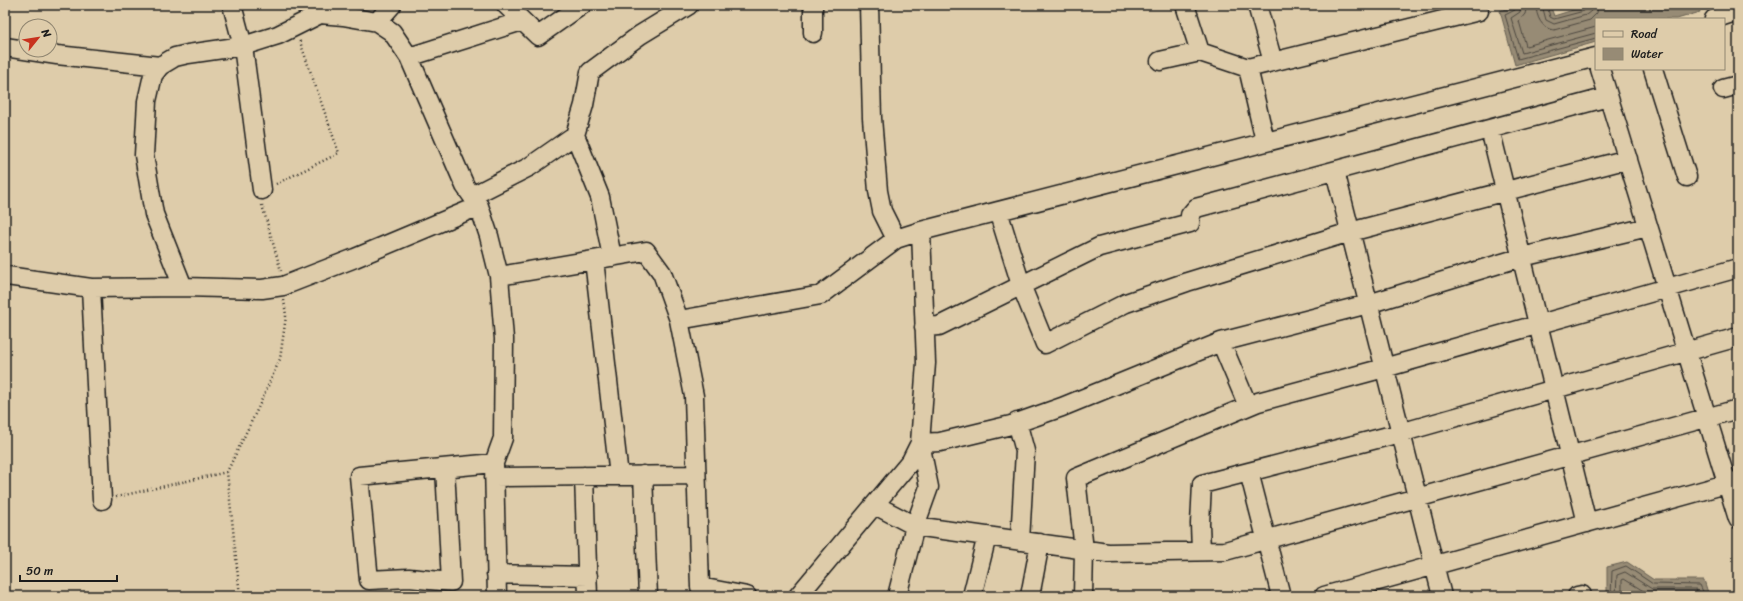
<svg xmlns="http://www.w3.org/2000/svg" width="1743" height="601" viewBox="0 0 1743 601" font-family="Sriracha,sans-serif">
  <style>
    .water { fill: #978b75; stroke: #665f51 }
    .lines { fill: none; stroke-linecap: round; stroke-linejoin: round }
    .shore { stroke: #4d4840; stroke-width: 1 }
    .minor-casing { stroke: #1c1c1c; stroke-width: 21 }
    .path { stroke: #1c1c1c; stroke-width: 2.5; stroke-dasharray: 1 3; stroke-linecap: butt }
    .minor { stroke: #deccaa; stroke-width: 18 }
  </style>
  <rect width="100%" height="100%" fill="#deccaa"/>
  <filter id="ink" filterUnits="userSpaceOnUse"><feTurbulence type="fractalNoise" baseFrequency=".025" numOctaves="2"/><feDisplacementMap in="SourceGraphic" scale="8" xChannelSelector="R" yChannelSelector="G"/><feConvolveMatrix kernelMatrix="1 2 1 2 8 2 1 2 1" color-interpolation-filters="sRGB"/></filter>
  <g filter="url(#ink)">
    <path class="water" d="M 1518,5 L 1550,5 L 1554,16 L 1589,5 L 1698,5 L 1700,12 L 1677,19 L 1596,19 L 1596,42 L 1515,65 L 1500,11 Z
      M 1627,562 L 1654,580 L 1704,580 L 1709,596 L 1607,596 L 1607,567 Z"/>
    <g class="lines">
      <path class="shore" d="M 1516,5 L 1515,10 L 1505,15 L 1518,59 L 1596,38
        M 1521,5 L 1520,12 L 1511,18 L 1522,53 L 1596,33
        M 1527,5 L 1525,14 L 1519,21 L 1526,46 L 1596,27
        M 1536,5 C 1536,17 1542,29 1554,30 L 1590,20 L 1597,13 L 1598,5
        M 1542,5 L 1546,20 L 1554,24 L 1586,15 L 1591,11 L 1592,5
        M 1547,5 L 1550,17 L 1554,19 L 1584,11 L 1587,5
        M 1611,596 L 1612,571 L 1626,566 L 1653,584 L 1700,585 L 1705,596
        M 1616,596 L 1617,575 L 1625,572 L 1652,589 L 1696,589 L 1699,596
        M 1622,596 L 1622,580 L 1624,579 L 1650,595 L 1693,596"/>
      <defs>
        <path id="minor" d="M 232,5 L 243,46 L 262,190
          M 506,5 L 538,36 L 582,5
          M 813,5 L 813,33
          M 869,5 L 872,118 L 878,191 L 882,211 L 896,239
          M 1185,5 L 1200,52
          M 1257,5 L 1273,62
          M 1714,19 L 1738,11
          M 377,22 L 392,5
          M 5,47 L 57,55 L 160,66
          M 409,57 L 522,21
          M 1160,61 L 1200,52 L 1248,68 L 1479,11
          M 1248,68 L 1265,141
          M 1600,69 L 1738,519
          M 1653,69 L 1687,177
          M 1723,89 L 1738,85
          M 1490,129 L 1587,523
          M 575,135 L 600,197 L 612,257
          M 1335,171 L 1442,596
          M 472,196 L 529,167 L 575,135 L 584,105 L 590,72 L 640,35 L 689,5
          M 998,211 L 1021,285 L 1045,344 L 1126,303 L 1187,282 L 1350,232 L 1628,159
          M 594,260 L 619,476
          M 7,276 L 91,288 L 183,287 L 262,289 L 283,286 L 355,258 L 479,206
          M 499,276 L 646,251 L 662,273 L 679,320 L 694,396 L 700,587 L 747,596
          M 183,287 L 154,214 L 144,155 L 147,101 L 153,75 L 160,66 L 175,57 L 188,54 L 243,46 L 278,35 L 320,14 L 343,16 L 377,22 L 392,32 L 409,57 L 465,186 L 479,206 L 489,236 L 499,276 L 504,339 L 503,438 L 494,463 L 497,596
          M 91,288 L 102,500
          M 679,320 L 821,295 L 896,239 L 921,231 L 1596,57
          M 924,327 L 939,326 L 1099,247 L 1190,223 L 1190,215 L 1196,208 L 1608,97
          M 1221,342 L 1248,406
          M 1017,422 L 1025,451 L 1020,541
          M 445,468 L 451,582 L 409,578 L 369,580 L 359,476 L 494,463
          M 1249,472 L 1281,596
          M 643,475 L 648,596
          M 584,476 L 588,596
          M 494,477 L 696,475
          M 875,505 L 915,526 L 1108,553 L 1225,551 L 1738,409
          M 1201,551 L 1200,524 L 1202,484 L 1400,433 L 1738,337
          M 496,574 L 588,576
          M 798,596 L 911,461 L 920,443 L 926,363 L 921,231
          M 897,596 L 915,526 L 929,487 L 920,443 L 940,442 L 1011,425 L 1062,407 L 1221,342 L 1368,304 L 1522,257 L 1648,227
          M 972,596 L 987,536
          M 1030,596 L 1040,543
          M 1083,596 L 1084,550 L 1076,478 L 1258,402 L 1384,368 L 1738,268
          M 1324,596 L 1737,481
          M 1577,596 L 1582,595"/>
      </defs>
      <use href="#minor" class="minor-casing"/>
      <path class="path" d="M 276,184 L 339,153 L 299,39
        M 262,205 L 281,271
        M 116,497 L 227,472
        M 240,596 L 227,472 L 259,406 L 280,359 L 286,316 L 284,300"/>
      <use href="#minor" class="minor"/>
    </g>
  </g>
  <rect width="1743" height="601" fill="none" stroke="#deccaa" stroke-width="20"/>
  <rect x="10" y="10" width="1723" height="581" fill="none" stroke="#1c1c1c" stroke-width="1.5" filter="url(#ink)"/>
  <rect x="1595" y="18" width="130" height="52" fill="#deccaa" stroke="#908671"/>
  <rect x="1603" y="31" width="20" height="6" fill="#deccaa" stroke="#908671"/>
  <text x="1631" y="38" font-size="12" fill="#1c1c1c">Road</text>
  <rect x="1603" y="48" width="20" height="12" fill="#978b75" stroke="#908671"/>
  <text x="1631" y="58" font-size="12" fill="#1c1c1c">Water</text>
  <g transform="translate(38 38) rotate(60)"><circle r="19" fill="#deccaa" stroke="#908671"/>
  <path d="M0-3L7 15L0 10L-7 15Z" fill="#c8321e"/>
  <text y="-6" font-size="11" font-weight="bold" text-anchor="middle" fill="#1c1c1c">N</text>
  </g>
  <path d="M20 575v6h97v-6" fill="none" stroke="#1c1c1c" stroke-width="2"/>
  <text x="26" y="575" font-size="12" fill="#1c1c1c" stroke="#deccaa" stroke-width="3" paint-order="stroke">50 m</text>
</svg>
